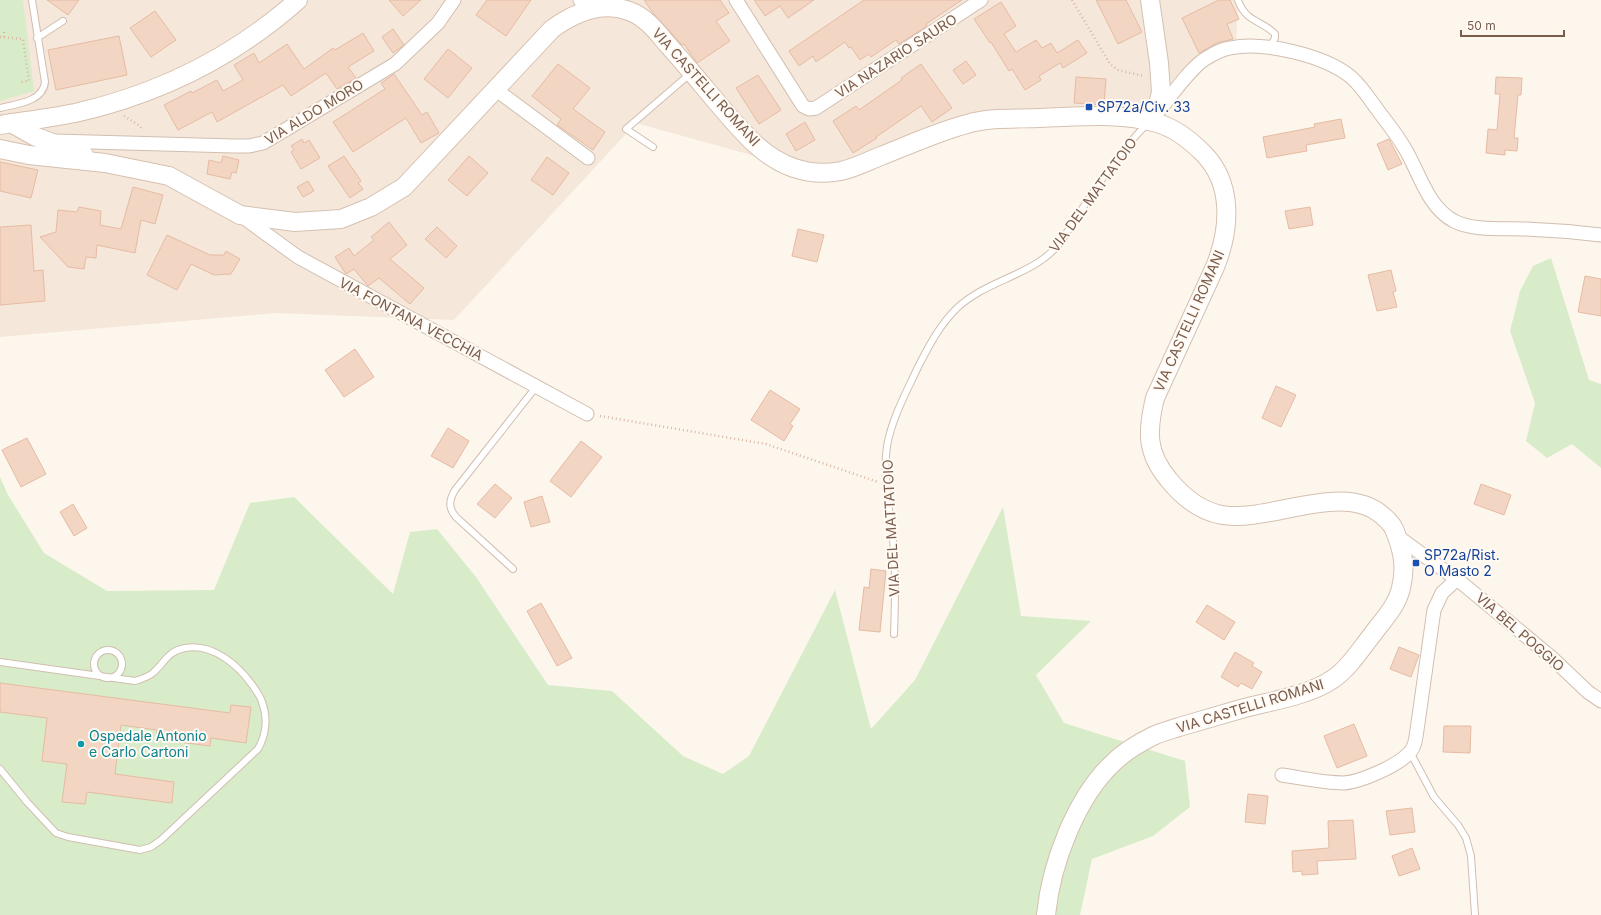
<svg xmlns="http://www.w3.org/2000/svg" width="1601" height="915" viewBox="0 0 1601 915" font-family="Inter,sans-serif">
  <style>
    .residential { fill: #f5e8da }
    .green { fill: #d8ecc9 }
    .building { fill: #f3d5c3; stroke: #e6bba3 }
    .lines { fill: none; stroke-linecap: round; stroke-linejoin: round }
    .lane-casing { stroke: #d1beb0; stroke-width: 8 }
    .street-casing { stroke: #d1beb0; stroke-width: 15 }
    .secondary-casing { stroke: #d6c0b0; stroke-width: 20 }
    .path { stroke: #d9b8a5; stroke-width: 2.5; stroke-dasharray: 1 3; stroke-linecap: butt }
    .lane { stroke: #fff; stroke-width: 6 }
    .street { stroke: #fff; stroke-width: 13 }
    .secondary { stroke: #fff; stroke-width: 18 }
    .transit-dot { fill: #1a4fb4; stroke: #fffaf3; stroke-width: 1.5 }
    .culture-dot { fill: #0f9aa8; stroke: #fffaf3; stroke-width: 1.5 }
    .labels { text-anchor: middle; stroke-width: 4; stroke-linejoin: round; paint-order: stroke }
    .street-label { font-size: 14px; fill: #7a5c4d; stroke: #fffaf3 }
    .transit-label { font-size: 14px; fill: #164399; stroke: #fffaf3; text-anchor: start }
    .culture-label { font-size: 14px; fill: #0d838f; stroke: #fffaf3; text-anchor: start }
  </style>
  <rect width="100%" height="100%" fill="#fdf6ec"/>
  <path class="residential" d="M 0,0 L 1238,0 L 1236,47 L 1214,54 L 1150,121 L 969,123 L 813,172 L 636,123 L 454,320 L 276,313 L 0,337 Z"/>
  <path class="green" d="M 0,0 L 23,0 L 34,91 L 0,101 Z
    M 1551,258 L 1589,380 L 1601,384 L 1601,468 L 1572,444 L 1547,458 L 1526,441 L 1535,403 L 1510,331 L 1520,291 L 1533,266 Z
    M 0,477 L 8,495 L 44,553 L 107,591 L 214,590 L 250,503 L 294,497 L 393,594 L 410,532 L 437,529 L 476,577 L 548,685 L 612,691 L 683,756 L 723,774 L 749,756 L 835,590 L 871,729 L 915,680 L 1003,507 L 1021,616 L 1091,621 L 1036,675 L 1064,723 L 1185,761 L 1190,807 L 1153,836 L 1092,859 L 1080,915 L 0,915 Z"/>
  <path class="building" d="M 47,0 L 79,0 L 68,15 Z
    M 389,0 L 421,0 L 403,16 Z
    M 487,0 L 531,0 L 506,36 L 476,15 Z
    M 644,0 L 720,0 L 729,13 L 716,21 L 730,41 L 697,63 L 684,44 L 682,45 L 653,13 Z
    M 754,0 L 814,0 L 788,18 L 780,6 L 765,16 Z
    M 864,0 L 962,0 L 926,24 L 927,26 L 899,44 L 896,40 L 871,57 L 869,54 L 860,60 L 851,47 L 849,48 L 845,42 L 816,62 L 813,56 L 799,66 L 789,51 Z
    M 1096,0 L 1126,0 L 1142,32 L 1118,44 Z
    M 1219,0 L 1230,0 L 1239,19 L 1227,24 L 1233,39 L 1217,43 L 1199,53 L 1182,18 Z
    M 1001,2 L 1016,26 L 1004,34 L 1016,52 L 1036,40 L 1042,48 L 1051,43 L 1057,53 L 1078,40 L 1087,53 L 1063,68 L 1060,63 L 1039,76 L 1041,80 L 1025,90 L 1012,69 L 1009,71 L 991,42 L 990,43 L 974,19 Z
    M 155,11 L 176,40 L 151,57 L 130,28 Z
    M 393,29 L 404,45 L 393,53 L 382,37 Z
    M 363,33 L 374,51 L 348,67 L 356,78 L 337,89 L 326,73 L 291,96 L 283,85 L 217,122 L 212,112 L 178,130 L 164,105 L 191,91 L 192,93 L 217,80 L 223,91 L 243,80 L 234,65 L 254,53 L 259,63 L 287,44 L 304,69 L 333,48 L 335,50 Z
    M 119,36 L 127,75 L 56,90 L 48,50 Z
    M 448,49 L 472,68 L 448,98 L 424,79 Z
    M 966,61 L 976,75 L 963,84 L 953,70 Z
    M 558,64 L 590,88 L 573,109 L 605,132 L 593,150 L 557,125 L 561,119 L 532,96 Z
    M 921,64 L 952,108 L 932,122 L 921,106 L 876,137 L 877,138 L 853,153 L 833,121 L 856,106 L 859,110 L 902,80 L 901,78 Z
    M 394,74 L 422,115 L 427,112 L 439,133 L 421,143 L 406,118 L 353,152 L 333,122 L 385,89 L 381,83 Z
    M 758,75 L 781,110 L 759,124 L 736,88 Z
    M 1076,77 L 1106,79 L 1104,105 L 1074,103 Z
    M 1496,77 L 1522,78 L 1521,95 L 1518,95 L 1514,138 L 1518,138 L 1517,151 L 1505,150 L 1505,155 L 1486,153 L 1488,129 L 1497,130 L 1500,94 L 1495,94 Z
    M 1341,119 L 1345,138 L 1306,145 L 1307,151 L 1267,158 L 1263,137 L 1315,127 L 1314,124 Z
    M 805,122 L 815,140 L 796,151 L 786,134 Z
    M 302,139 L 304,143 L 309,140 L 320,158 L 301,169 L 291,152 L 294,150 L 291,146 Z
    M 1389,139 L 1402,164 L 1388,170 L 1377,144 Z
    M 223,156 L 239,160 L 236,173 L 232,172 L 230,179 L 207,174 L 209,160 L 221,163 Z
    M 344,156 L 361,181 L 358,183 L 363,189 L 350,198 L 328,166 Z
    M 469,156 L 488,173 L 467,196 L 448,180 Z
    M 547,157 L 569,173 L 553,195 L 531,180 Z
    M 0,162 L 38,170 L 31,198 L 0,191 Z
    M 308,181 L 314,191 L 303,197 L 297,187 Z
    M 133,187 L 163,195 L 155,224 L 141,220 L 135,253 L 97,245 L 96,258 L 86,257 L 84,269 L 68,267 L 40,237 L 56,232 L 58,210 L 77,212 L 79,207 L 101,211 L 100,225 L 121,229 Z
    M 1310,207 L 1313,225 L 1289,229 L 1285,211 Z
    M 389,222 L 407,245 L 390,259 L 424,288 L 410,304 L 379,278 L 368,286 L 354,269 L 346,274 L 335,257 L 349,248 L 354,256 L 374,240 L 371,237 Z
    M 31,225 L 34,271 L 43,270 L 45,301 L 0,305 L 0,227 Z
    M 437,227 L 457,246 L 446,258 L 425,239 Z
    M 798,229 L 824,235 L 817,262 L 792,256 Z
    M 167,235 L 210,255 L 224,255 L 226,251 L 240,259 L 231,274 L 214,275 L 191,264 L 177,290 L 147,275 Z
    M 1391,270 L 1396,291 L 1393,292 L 1397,307 L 1377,311 L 1368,275 Z
    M 1585,276 L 1601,279 L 1601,316 L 1578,312 Z
    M 355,349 L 374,377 L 344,397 L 325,370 Z
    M 1276,386 L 1296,395 L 1281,427 L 1262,418 Z
    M 770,390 L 800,409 L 790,424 L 793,426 L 784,441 L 751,420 Z
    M 448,428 L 469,441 L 453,468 L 431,456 Z
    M 27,438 L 46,474 L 21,487 L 2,450 Z
    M 581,441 L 602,457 L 571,497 L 550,481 Z
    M 495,484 L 512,498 L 495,518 L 477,504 Z
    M 1481,484 L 1511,495 L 1504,515 L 1474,504 Z
    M 542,496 L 550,522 L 531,527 L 524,502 Z
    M 73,504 L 87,528 L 74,536 L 60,512 Z
    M 871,569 L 886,571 L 880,632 L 859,630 L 864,587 L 869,588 Z
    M 541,603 L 572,658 L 557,666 L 527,611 Z
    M 1207,605 L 1235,622 L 1224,640 L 1196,622 Z
    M 1399,647 L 1419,655 L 1411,677 L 1390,669 Z
    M 1235,652 L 1254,663 L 1252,666 L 1262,672 L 1252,689 L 1241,683 L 1238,687 L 1221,677 Z
    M 0,683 L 230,713 L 231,705 L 251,707 L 246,743 L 211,738 L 210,746 L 156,739 L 157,730 L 121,725 L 115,774 L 174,782 L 172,803 L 87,792 L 85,804 L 62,802 L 67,764 L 42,761 L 47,718 L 0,712 Z
    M 1354,724 L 1367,756 L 1337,768 L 1324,736 Z
    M 1444,726 L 1471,726 L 1470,753 L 1443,752 Z
    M 1248,794 L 1268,796 L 1265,824 L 1245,822 Z
    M 1412,808 L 1415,832 L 1390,835 L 1386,811 Z
    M 1353,820 L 1356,859 L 1317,861 L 1318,874 L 1302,875 L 1302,871 L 1293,872 L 1292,851 L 1329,848 L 1328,821 Z
    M 1412,848 L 1420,869 L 1399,876 L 1392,856 Z"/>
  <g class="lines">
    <defs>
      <path id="lane" d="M 1238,0 C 1246,23 1262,20 1275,34 L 1275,38 L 1270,47
        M 37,38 L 63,21
        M 0,108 C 16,104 43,102 45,82 L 32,0
        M 653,147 L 626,129 L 691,73
        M 513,569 L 456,517 C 448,508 449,500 455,490 L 536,387
        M 894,634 C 895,606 896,577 894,549 C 891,516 882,480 887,446 C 892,418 906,393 918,367 C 929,346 939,326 956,309 C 987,279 1034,276 1060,243 C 1087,202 1112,159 1147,124
        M94 664a14 14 0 1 1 28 0a14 14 0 1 1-28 0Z
        M 0,662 L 135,681 C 142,679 149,677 154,672 C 165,662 168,651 185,648 C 213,643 238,665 253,686 C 256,691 261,697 262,702 C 268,718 266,735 258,749 L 161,840 L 151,847 L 140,850 L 68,837 L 56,833 L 27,802 L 0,769
        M 1410,752 L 1434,797 L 1458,825 L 1466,838 L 1471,856 L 1475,915"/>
      <path id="street" d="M 580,0 L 594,9
        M 736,0 L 803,106 L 809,109 L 816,108 L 981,0
        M 495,89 L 588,158
        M 1157,113 C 1170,98 1190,68 1205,59 C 1213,54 1221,49 1230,48 C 1263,41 1324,55 1351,77 C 1360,85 1367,95 1374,105 C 1384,119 1395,132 1404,147 C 1419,171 1427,207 1454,221 C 1472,231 1505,228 1526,229 C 1551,230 1576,232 1601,235
        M 55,141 L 234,146 L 249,146 L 263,143 L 395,64 L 438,23 L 454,0
        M 240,215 L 298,257 L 587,414
        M 1397,536 L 1463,584 L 1551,657 L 1588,692 L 1601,701
        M 1282,775 C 1302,778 1323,783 1344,783 C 1360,782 1397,766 1408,754 C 1413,750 1415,744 1416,737 L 1434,610 L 1442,593 L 1457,579"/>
      <path id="secondary" d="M 1150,0 L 1159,63 L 1161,92 L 1158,105 L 1150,121
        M 11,123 L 34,136 L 84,155
        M 0,125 C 25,121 50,118 75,113 C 159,94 234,57 298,0
        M 0,149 L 29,155 L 105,163 L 169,176 L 240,215 L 295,222 L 341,219 L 371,207 L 404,187 L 552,29 C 574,13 602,1 629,11 C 646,17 657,32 668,45 C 688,67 707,91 727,114 C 746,136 765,158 794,168 C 809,173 825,174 841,171 C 855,168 868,161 881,156 C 909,145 937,132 967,124 C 990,117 1016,119 1040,118 C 1078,117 1119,112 1157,123 C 1175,128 1190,140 1203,153 C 1234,184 1230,230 1215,267 L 1155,398 C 1147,431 1146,453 1169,480 C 1182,496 1200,511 1222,515 C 1270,523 1344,480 1383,516 C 1389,521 1394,526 1396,534 C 1403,552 1406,568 1401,588 C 1397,606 1383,620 1372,635 C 1360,650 1349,668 1333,679 C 1308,696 1270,701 1241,709 C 1220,715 1199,721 1179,727 C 1170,730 1161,732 1153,736 C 1139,743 1125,751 1114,762 C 1076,797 1051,864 1046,915"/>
    </defs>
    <use href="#lane" class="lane-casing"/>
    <use href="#street" class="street-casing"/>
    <use href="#secondary" class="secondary-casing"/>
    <path class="path" d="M 1072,0 L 1110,64 L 1118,70 L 1144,76
      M 0,37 L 23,39 L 29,81 L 21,82
      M 4,37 L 4,30
      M 124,116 L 140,126 L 143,130
      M 600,416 L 766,444 L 878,482"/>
    <use href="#lane" class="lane"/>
    <use href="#street" class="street"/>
    <use href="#secondary" class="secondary"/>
  </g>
  <g class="transit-dot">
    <rect x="1085" y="103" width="8" height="8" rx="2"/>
    <rect x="1412" y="559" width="8" height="8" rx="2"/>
  </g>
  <circle class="culture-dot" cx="81" cy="744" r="4"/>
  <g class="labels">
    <g class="street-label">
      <text transform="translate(896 56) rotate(-33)" y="5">VIA NAZARIO SAURO</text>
      <text transform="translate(706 87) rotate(48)" y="5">VIA CASTELLI ROMANI</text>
      <text transform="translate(314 112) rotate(-31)" y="5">VIA ALDO MORO</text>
      <text transform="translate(1093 195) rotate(-54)" y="5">VIA DEL MATTATOIO</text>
      <text transform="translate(411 319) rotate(28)" y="5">VIA FONTANA VECCHIA</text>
      <text transform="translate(1189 321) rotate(-66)" y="5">VIA CASTELLI ROMANI</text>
      <text transform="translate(891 528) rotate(-93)" y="5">VIA DEL MATTATOIO</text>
      <text transform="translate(1520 632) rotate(41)" y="5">VIA BEL POGGIO</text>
      <text transform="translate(1250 706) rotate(-17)" y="5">VIA CASTELLI ROMANI</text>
    </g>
    <g class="transit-label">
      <text x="1097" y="112">SP72a/Civ. 33</text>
      <text x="1424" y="560">SP72a/Rist.<tspan x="1424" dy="16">O Masto 2</tspan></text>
    </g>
    <g class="culture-label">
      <text x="89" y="741">Ospedale Antonio<tspan x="89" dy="16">e Carlo Cartoni</tspan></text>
    </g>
  </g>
  <path d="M1461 30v6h103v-6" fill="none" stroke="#7a5c4d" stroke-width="2"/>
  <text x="1467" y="30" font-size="12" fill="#7a5c4d" stroke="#fffaf3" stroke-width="3" paint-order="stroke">50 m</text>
</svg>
